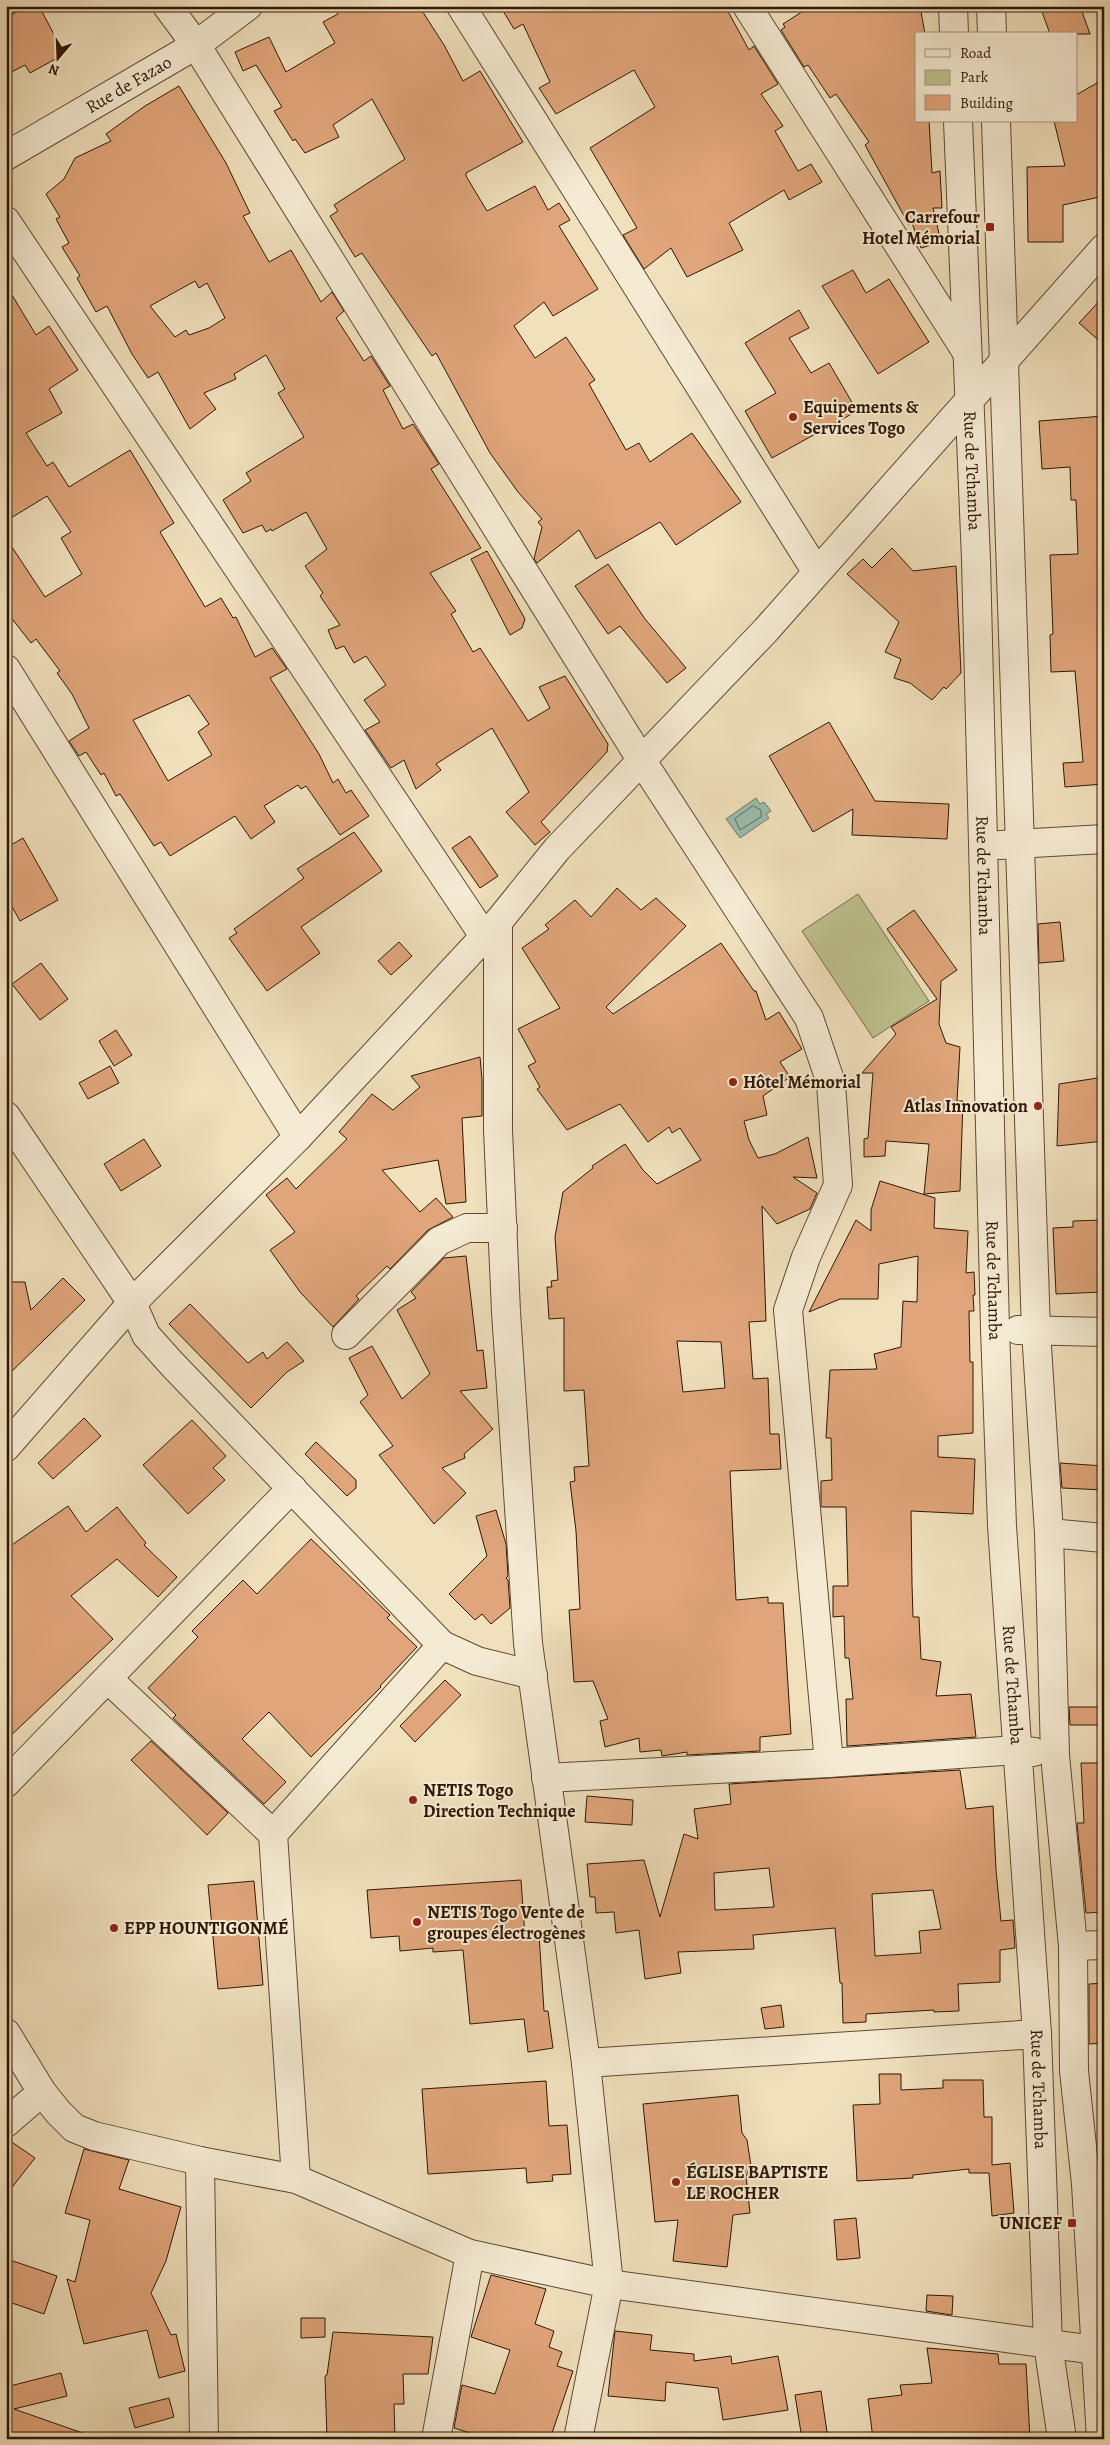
<svg xmlns="http://www.w3.org/2000/svg" width="1110" height="2445" viewBox="0 0 1110 2445" font-family="Alegreya,serif">
  <style>
    .green { fill: #bdc18e; stroke: #766c4a }
    .water { fill: #9abdae; stroke: #6f7b6b }
    .lines { fill: none; stroke-linecap: round; stroke-linejoin: round }
    .shore { stroke: #646a5a; stroke-width: 1 }
    .building { fill: #e0a57a; stroke: #2f1706; fill-rule: evenodd }
    .minor-casing { stroke: #5f4934; stroke-width: 30 }
    .minor { stroke: #f5ebd3; stroke-width: 28 }
    .poi-dot { fill: #8f2418; stroke: #f5ebd3; stroke-width: 2 }
    .labels { text-anchor: middle; stroke-width: 4; stroke-linejoin: round; paint-order: stroke }
    .street-label { font-size: 18px; fill: #2f1706; stroke: #f5ebd3 }
    .poi-label { font-size: 18px; font-weight: bold; fill: #2f1706; stroke: #f5ebd3; text-anchor: start }
  </style>
  <rect width="100%" height="100%" fill="#f0e0bc"/>
  <filter id="stains"><feTurbulence type="fractalNoise" baseFrequency=".004" numOctaves="4"/><feColorMatrix values="0 0 0 0 .2 0 0 0 0 .09 0 0 0 0 .02 0 0 0 .5 -.17"/></filter>
  <radialGradient id="worn" r=".72"><stop offset=".6" stop-color="#630" stop-opacity="0"/><stop offset="1" stop-color="#630" stop-opacity=".3"/></radialGradient>
  <path class="green" d="M 858,894 L 929,1001 L 873,1038 L 802,931 Z"/>
  <path class="water" d="M 756,798 L 760,804 L 764,802 L 771,811 L 766,814 L 769,818 L 740,838 L 726,819 Z"/>
  <g class="lines">
    <path class="shore" d="M 753,806 L 761,810 L 761,817 L 740,830 L 735,819 Z"/>
  </g>
  <path class="building" d="M 27,6 L 39,6 L 58,42 L 54,44 L 61,56 L 30,73 L 25,65 L 6,75 L 6,18 Z
    M 333,6 L 419,6 L 444,45 L 463,81 L 480,71 L 523,142 L 466,173 L 466,176 L 487,211 L 535,186 L 548,210 L 559,203 L 570,220 L 559,226 L 598,289 L 553,316 L 544,302 L 514,326 L 535,358 L 566,337 L 595,380 L 589,384 L 626,450 L 639,443 L 650,462 L 692,433 L 741,502 L 676,545 L 660,522 L 596,559 L 579,530 L 537,563 L 534,559 L 542,527 L 538,522 L 542,519 L 518,492 L 490,453 L 436,353 L 432,356 L 362,253 L 355,257 L 330,216 L 338,211 L 334,205 L 405,159 L 372,99 L 333,125 L 339,137 L 305,153 L 295,139 L 293,141 L 274,111 L 282,107 L 256,65 L 243,71 L 235,52 L 269,37 L 286,72 L 335,43 L 323,22 L 338,14 Z
    M 500,6 L 725,6 L 749,50 L 754,46 L 778,84 L 761,94 L 783,126 L 775,131 L 798,171 L 811,164 L 822,182 L 789,200 L 784,190 L 729,223 L 743,250 L 687,277 L 671,248 L 644,269 L 623,235 L 637,228 L 590,148 L 655,107 L 634,70 L 556,114 L 539,88 L 550,82 L 523,24 L 514,29 Z
    M 811,6 L 920,6 L 925,34 L 916,34 L 916,121 L 929,121 L 932,173 L 940,171 L 942,208 L 933,208 L 941,242 L 921,248 L 912,223 L 909,225 L 865,145 L 869,142 L 836,94 L 830,98 L 808,65 L 804,67 L 781,30 L 785,27 L 783,24 Z
    M 1040,6 L 1080,6 L 1090,34 L 1050,34 Z
    M 1104,79 L 1104,196 L 1063,205 L 1063,242 L 1028,242 L 1027,167 L 1065,166 L 1054,121 L 1076,121 L 1076,95 Z
    M 179,86 L 226,163 L 250,213 L 243,216 L 269,262 L 291,250 L 321,302 L 332,292 L 344,311 L 336,318 L 364,361 L 371,356 L 390,386 L 383,390 L 403,429 L 413,424 L 439,464 L 431,469 L 481,548 L 430,573 L 456,611 L 451,614 L 473,652 L 480,648 L 528,721 L 550,708 L 539,687 L 565,676 L 608,744 L 607,752 L 541,822 L 550,832 L 535,845 L 506,812 L 529,792 L 492,728 L 436,764 L 441,770 L 416,789 L 404,760 L 391,768 L 365,730 L 380,722 L 364,700 L 386,685 L 366,656 L 354,663 L 344,646 L 336,649 L 328,630 L 340,625 L 320,596 L 323,593 L 305,566 L 327,549 L 306,512 L 272,531 L 271,529 L 266,532 L 262,525 L 243,533 L 223,500 L 251,481 L 246,473 L 304,437 L 278,393 L 285,389 L 266,355 L 234,374 L 236,379 L 204,393 L 216,409 L 190,429 L 158,372 L 148,378 L 132,354 L 107,306 L 96,312 L 77,278 L 80,276 L 62,247 L 69,243 L 56,219 L 60,217 L 46,194 L 64,179 L 75,158 L 111,141 L 106,134 L 145,106 ZM 195,281 L 199,288 L 207,283 L 225,318 L 209,328 L 189,335 L 186,330 L 175,337 L 150,306 Z
    M 853,270 L 866,293 L 889,279 L 929,342 L 878,374 L 822,286 Z
    M 6,285 L 36,335 L 49,326 L 78,370 L 49,389 L 62,413 L 26,433 L 47,466 L 53,462 L 69,487 L 130,450 L 174,523 L 160,532 L 205,607 L 221,598 L 233,618 L 236,617 L 255,657 L 272,648 L 287,669 L 270,678 L 319,754 L 333,783 L 338,779 L 346,793 L 351,790 L 369,816 L 340,835 L 306,786 L 301,789 L 298,785 L 264,806 L 275,822 L 251,839 L 235,816 L 170,856 L 161,842 L 154,846 L 120,794 L 116,796 L 104,773 L 101,775 L 86,752 L 79,756 L 69,741 L 89,728 L 72,694 L 57,673 L 60,671 L 36,639 L 31,643 L 6,611 L 6,538 L 45,597 L 82,574 L 61,538 L 71,532 L 47,496 L 6,521 ZM 189,695 L 209,724 L 198,732 L 212,755 L 168,781 L 133,720 Z
    M 1104,296 L 1104,345 L 1079,323 Z
    M 799,310 L 809,328 L 789,338 L 811,373 L 829,363 L 857,411 L 772,458 L 745,411 L 776,393 L 745,343 Z
    M 1104,416 L 1104,663 L 1102,663 L 1104,784 L 1065,787 L 1063,763 L 1083,762 L 1075,671 L 1051,672 L 1050,635 L 1053,634 L 1050,555 L 1078,554 L 1076,500 L 1071,500 L 1070,467 L 1042,469 L 1039,421 Z
    M 892,548 L 913,571 L 956,566 L 961,673 L 946,689 L 944,687 L 932,700 L 910,683 L 894,678 L 901,659 L 885,652 L 899,622 L 847,574 L 863,559 L 872,568 Z
    M 487,551 L 525,619 L 522,628 L 510,635 L 471,559 Z
    M 608,564 L 645,619 L 686,668 L 667,683 L 620,626 L 608,634 L 575,586 Z
    M 829,722 L 875,801 L 949,804 L 947,839 L 852,835 L 853,809 L 813,832 L 769,756 Z
    M 354,832 L 382,871 L 301,927 L 320,953 L 267,991 L 229,938 L 237,933 L 234,929 L 304,878 L 297,869 Z
    M 470,836 L 498,876 L 480,888 L 452,848 Z
    M 23,838 L 58,900 L 20,921 L 6,896 L 6,848 Z
    M 617,888 L 641,910 L 656,898 L 686,926 L 606,1007 L 613,1014 L 721,943 L 754,991 L 756,991 L 766,1020 L 779,1012 L 802,1049 L 780,1062 L 790,1077 L 763,1096 L 767,1115 L 744,1121 L 749,1140 L 758,1158 L 775,1154 L 808,1137 L 817,1178 L 793,1177 L 817,1193 L 810,1209 L 777,1224 L 762,1206 L 766,1321 L 749,1322 L 753,1379 L 768,1378 L 770,1434 L 779,1434 L 781,1469 L 730,1471 L 736,1600 L 768,1597 L 768,1603 L 783,1603 L 791,1734 L 760,1737 L 760,1751 L 687,1755 L 687,1752 L 662,1756 L 661,1750 L 640,1752 L 639,1738 L 605,1747 L 600,1721 L 608,1719 L 593,1681 L 574,1682 L 569,1610 L 580,1609 L 576,1531 L 570,1482 L 575,1481 L 574,1467 L 589,1466 L 584,1390 L 564,1391 L 564,1318 L 549,1319 L 547,1287 L 552,1287 L 551,1281 L 558,1280 L 555,1237 L 563,1192 L 593,1168 L 592,1166 L 625,1144 L 643,1170 L 657,1184 L 701,1160 L 680,1128 L 672,1133 L 669,1127 L 648,1142 L 620,1104 L 567,1130 L 537,1089 L 540,1087 L 528,1066 L 536,1062 L 518,1029 L 560,1008 L 522,948 L 549,929 L 545,925 L 575,900 L 591,917 ZM 677,1341 L 721,1342 L 725,1388 L 683,1392 Z
    M 914,910 L 957,970 L 941,981 L 939,1024 L 946,1043 L 960,1047 L 957,1101 L 963,1101 L 960,1191 L 924,1194 L 929,1144 L 886,1141 L 885,1156 L 864,1157 L 864,1139 L 868,1138 L 873,1073 L 862,1073 L 896,1034 L 891,1027 L 937,999 L 887,929 Z
    M 1060,922 L 1064,961 L 1039,963 L 1038,924 Z
    M 399,942 L 412,956 L 391,975 L 378,961 Z
    M 41,963 L 68,999 L 40,1020 L 12,984 Z
    M 116,1030 L 132,1055 L 114,1066 L 99,1041 Z
    M 480,1057 L 482,1079 L 482,1116 L 462,1118 L 466,1202 L 446,1204 L 438,1160 L 382,1170 L 420,1212 L 436,1198 L 453,1217 L 428,1230 L 390,1269 L 387,1266 L 356,1296 L 359,1299 L 333,1327 L 300,1292 L 270,1250 L 295,1232 L 266,1195 L 287,1178 L 296,1189 L 347,1139 L 339,1132 L 372,1094 L 393,1110 L 420,1087 L 411,1076 Z
    M 110,1066 L 119,1083 L 88,1099 L 79,1083 Z
    M 1104,1077 L 1104,1141 L 1057,1146 L 1059,1084 Z
    M 144,1139 L 161,1166 L 121,1191 L 104,1164 Z
    M 880,1181 L 935,1198 L 934,1228 L 968,1231 L 966,1273 L 974,1272 L 975,1295 L 973,1295 L 974,1311 L 969,1311 L 970,1362 L 973,1362 L 973,1433 L 938,1436 L 938,1457 L 975,1459 L 973,1514 L 911,1511 L 912,1584 L 913,1617 L 919,1617 L 921,1659 L 941,1662 L 936,1696 L 971,1694 L 976,1737 L 847,1746 L 846,1699 L 853,1699 L 849,1658 L 845,1658 L 844,1616 L 833,1617 L 833,1586 L 848,1586 L 846,1507 L 822,1507 L 821,1506 L 821,1481 L 832,1480 L 831,1438 L 826,1438 L 830,1370 L 877,1369 L 874,1354 L 901,1347 L 903,1301 L 917,1302 L 918,1256 L 879,1264 L 878,1299 L 840,1299 L 809,1312 L 856,1220 L 871,1231 L 871,1210 Z
    M 1104,1220 L 1104,1292 L 1056,1294 L 1053,1228 L 1073,1227 L 1073,1221 Z
    M 466,1256 L 477,1351 L 483,1350 L 487,1388 L 460,1391 L 493,1429 L 464,1454 L 465,1458 L 442,1468 L 466,1493 L 434,1524 L 379,1455 L 393,1446 L 360,1402 L 368,1395 L 349,1358 L 372,1346 L 402,1399 L 430,1374 L 397,1310 L 416,1298 L 411,1292 L 444,1258 Z
    M 63,1278 L 85,1300 L 6,1377 L 6,1282 L 25,1282 L 31,1310 Z
    M 190,1304 L 248,1363 L 263,1352 L 267,1359 L 287,1342 L 304,1361 L 287,1372 L 251,1408 L 169,1324 Z
    M 84,1418 L 101,1436 L 53,1479 L 38,1463 Z
    M 192,1420 L 226,1456 L 213,1468 L 225,1480 L 188,1514 L 143,1465 Z
    M 316,1442 L 356,1480 L 356,1488 L 347,1496 L 305,1454 Z
    M 1060,1463 L 1104,1466 L 1104,1490 L 1062,1488 Z
    M 68,1506 L 86,1532 L 117,1507 L 146,1543 L 144,1545 L 177,1577 L 158,1597 L 117,1559 L 71,1596 L 113,1639 L 6,1740 L 6,1549 Z
    M 496,1510 L 506,1544 L 508,1576 L 506,1578 L 508,1580 L 510,1608 L 491,1624 L 482,1614 L 475,1620 L 449,1594 L 487,1556 L 476,1516 Z
    M 311,1539 L 390,1615 L 387,1618 L 417,1647 L 380,1686 L 381,1687 L 311,1757 L 269,1712 L 242,1739 L 286,1782 L 264,1804 L 173,1718 L 176,1715 L 148,1688 L 198,1637 L 192,1631 L 243,1580 L 257,1594 Z
    M 445,1680 L 461,1695 L 415,1742 L 400,1726 Z
    M 1069,1707 L 1104,1707 L 1104,1725 L 1070,1725 Z
    M 151,1741 L 228,1813 L 207,1835 L 131,1760 Z
    M 1081,1763 L 1104,1763 L 1104,1912 L 1086,1913 L 1077,1823 L 1084,1823 Z
    M 960,1770 L 966,1809 L 993,1806 L 996,1870 L 1001,1921 L 1013,1920 L 1015,1948 L 1000,1950 L 1000,1982 L 958,1984 L 959,2011 L 934,2012 L 934,2010 L 866,2014 L 866,2022 L 843,2023 L 842,1983 L 840,1983 L 835,1928 L 753,1935 L 754,1949 L 678,1952 L 681,1973 L 645,1979 L 639,1930 L 616,1933 L 614,1912 L 596,1913 L 595,1897 L 590,1897 L 587,1864 L 644,1860 L 660,1917 L 684,1834 L 698,1839 L 694,1809 L 731,1804 L 729,1784 ZM 769,1868 L 774,1907 L 715,1910 L 714,1873 ZM 933,1890 L 941,1929 L 919,1931 L 921,1953 L 875,1956 L 872,1894 Z
    M 587,1796 L 633,1800 L 632,1825 L 585,1822 Z
    M 521,1880 L 525,1936 L 539,1935 L 544,2011 L 548,2011 L 553,2048 L 528,2052 L 524,2019 L 470,2024 L 463,1950 L 433,1952 L 433,1948 L 400,1951 L 399,1936 L 371,1938 L 367,1890 Z
    M 254,1881 L 263,1985 L 218,1989 L 208,1885 Z
    M 1104,1983 L 1104,2043 L 1089,2044 L 1089,1984 Z
    M 781,2005 L 784,2027 L 765,2029 L 761,2008 Z
    M 879,2074 L 901,2074 L 901,2090 L 943,2088 L 943,2080 L 983,2080 L 984,2117 L 992,2117 L 992,2165 L 1010,2163 L 1014,2213 L 992,2216 L 989,2173 L 969,2173 L 969,2169 L 913,2175 L 913,2178 L 857,2181 L 853,2105 L 880,2104 Z
    M 546,2081 L 549,2126 L 567,2125 L 571,2174 L 552,2175 L 553,2181 L 527,2183 L 526,2168 L 428,2174 L 422,2089 Z
    M 738,2095 L 742,2133 L 747,2140 L 751,2166 L 746,2176 L 750,2213 L 733,2215 L 727,2267 L 673,2261 L 678,2220 L 655,2222 L 643,2104 Z
    M 6,2138 L 35,2158 L 6,2195 Z
    M 84,2149 L 129,2160 L 119,2189 L 181,2207 L 166,2261 L 151,2293 L 171,2335 L 176,2334 L 185,2371 L 159,2378 L 147,2330 L 84,2344 L 67,2279 L 75,2282 L 90,2220 L 65,2213 Z
    M 856,2218 L 860,2258 L 837,2260 L 834,2220 Z
    M 10,2260 L 57,2276 L 44,2314 L 6,2301 L 6,2270 Z
    M 491,2275 L 546,2289 L 535,2324 L 554,2331 L 549,2347 L 562,2352 L 557,2366 L 573,2371 L 550,2439 L 489,2439 L 454,2428 L 462,2385 L 495,2394 L 510,2350 L 471,2337 Z
    M 927,2295 L 953,2296 L 952,2315 L 926,2311 Z
    M 301,2318 L 325,2318 L 325,2337 L 301,2338 Z
    M 615,2331 L 652,2335 L 650,2350 L 694,2354 L 694,2361 L 731,2356 L 732,2364 L 778,2356 L 788,2410 L 723,2420 L 718,2388 L 666,2382 L 665,2401 L 608,2396 Z
    M 333,2332 L 433,2337 L 428,2374 L 403,2374 L 404,2404 L 394,2404 L 395,2439 L 327,2439 L 325,2376 L 327,2375 Z
    M 927,2348 L 998,2354 L 999,2364 L 1026,2364 L 1030,2439 L 873,2439 L 868,2399 L 902,2395 L 900,2385 L 932,2383 Z
    M 61,2373 L 67,2396 L 14,2409 L 91,2436 L 91,2439 L 6,2439 L 6,2387 Z
    M 821,2391 L 828,2439 L 802,2439 L 795,2395 Z
    M 169,2398 L 174,2417 L 135,2428 L 129,2408 Z"/>
  <g class="lines">
    <defs>
      <g id="minor">
        <path d="M 167,6 L 196,45 L 642,761 L 809,1018 L 831,1083 L 838,1185 L 806,1257 L 788,1310 L 829,1763"/>
        <path d="M 461,6 L 816,571"/>
        <path d="M 747,6 L 966,351"/>
        <path d="M 953,6 L 954,34"/>
        <path d="M 991,6 L 992,34"/>
        <path id="s1" d="M 958,121 L 976,560 L 995,1329 L 1002,1526 L 1037,2034 L 1048,2344 L 1062,2439"/>
        <path d="M 996,121 L 1036,1331 L 1049,1533 L 1055,1755 L 1073,1946 L 1074,2071 L 1086,2184 L 1101,2439"/>
        <path id="s2" d="M 6,156 L 196,45 L 248,6"/>
        <path d="M 6,221 L 484,936"/>
        <path d="M 6,669 L 298,1137"/>
        <path d="M 1000,845 L 1104,839"/>
        <path d="M 498,922 L 498,1130 L 506,1312 L 528,1643 L 586,2063 L 609,2284 L 578,2439"/>
        <path d="M 6,1116 L 132,1303 L 146,1335 L 172,1364 L 442,1645 L 477,1661 L 533,1675"/>
        <path d="M 1018,1330 L 1104,1332"/>
        <path d="M 346,1335 L 439,1241 L 467,1228 L 503,1228"/>
        <path d="M 6,1447 L 132,1303 L 298,1137 L 498,922 L 557,849 L 766,630 L 1104,248"/>
        <path d="M 1049,1533 L 1104,1538"/>
        <path d="M 108,1679 L 273,1834 L 296,2179"/>
        <path d="M 546,1778 L 829,1763 L 1017,1750 L 1034,1752"/>
        <path d="M 6,1783 L 292,1488"/>
        <path d="M 273,1834 L 442,1645"/>
        <path d="M 1073,1946 L 1104,1945"/>
        <path d="M 6,2033 L 42,2092 L 58,2112 L 74,2128 L 94,2136 L 200,2161 L 296,2179 L 470,2254 L 609,2284 L 1095,2350"/>
        <path d="M 586,2063 L 1037,2034"/>
        <path d="M 6,2123 L 42,2092"/>
        <path d="M 200,2161 L 204,2439"/>
        <path d="M 436,2439 L 470,2254"/>
      </g>
    </defs>
    <use href="#minor" class="minor-casing"/>
    <use href="#minor" class="minor"/>
  </g>
  <g class="poi-dot">
    <rect x="985" y="222" width="10" height="10" rx="2.5"/>
    <circle cx="793" cy="417" r="5"/>
    <circle cx="733" cy="1082" r="5"/>
    <circle cx="1038" cy="1106" r="5"/>
    <circle cx="413" cy="1800" r="5"/>
    <circle cx="417" cy="1922" r="5"/>
    <circle cx="114" cy="1928" r="5"/>
    <circle cx="676" cy="2182" r="5"/>
    <rect x="1067" y="2218" width="10" height="10" rx="2.5"/>
  </g>
  <g class="labels">
    <g class="street-label">
      <text dy="6" stroke="none"><textPath href="#s2" startOffset="142">Rue de Fazao</textPath></text>
      <text dy="6" stroke="none"><textPath href="#s1" startOffset="350">Rue de Tchamba</textPath></text>
      <text dy="6" stroke="none"><textPath href="#s1" startOffset="755">Rue de Tchamba</textPath></text>
      <text dy="6" stroke="none"><textPath href="#s1" startOffset="1160">Rue de Tchamba</textPath></text>
      <text dy="6" stroke="none"><textPath href="#s1" startOffset="1565">Rue de Tchamba</textPath></text>
      <text dy="6" stroke="none"><textPath href="#s1" startOffset="1970">Rue de Tchamba</textPath></text>
    </g>
    <g class="poi-label">
      <text x="980" y="223" text-anchor="end">Carrefour<tspan x="980" dy="21">Hotel Mémorial</tspan></text>
      <text x="803" y="413">Equipements &amp;<tspan x="803" dy="21">Services Togo</tspan></text>
      <text x="743" y="1088">Hôtel Mémorial</text>
      <text x="1028" y="1112" text-anchor="end">Atlas Innovation</text>
      <text x="423" y="1796">NETIS Togo<tspan x="423" dy="21">Direction Technique</tspan></text>
      <text x="427" y="1918">NETIS Togo Vente de<tspan x="427" dy="21">groupes électrogènes</tspan></text>
      <text x="124" y="1934">EPP HOUNTIGONMÉ</text>
      <text x="686" y="2178">ÉGLISE BAPTISTE<tspan x="686" dy="21">LE ROCHER</tspan></text>
      <text x="1062" y="2229" text-anchor="end">UNICEF</text>
    </g>
  </g>
  <rect width="1110" height="2445" fill="none" stroke="#f0e0bc" stroke-width="25"/>
  <rect x="8" y="8" width="1095" height="2430" fill="none" stroke="#2f1706" stroke-width="2.5"/>
  <rect x="12" y="12" width="1085" height="2420" fill="none" stroke="#2f1706"/>
  <rect x="915" y="32" width="162" height="90" fill="#f5ebd3" stroke="#a69681"/>
  <rect x="925" y="49" width="25" height="8" fill="#f5ebd3" stroke="#a69681"/>
  <text x="960" y="58" font-size="15" fill="#2f1706">Road</text>
  <rect x="925" y="70" width="25" height="15" fill="#bdc18e" stroke="#a69681"/>
  <text x="960" y="82" font-size="15" fill="#2f1706">Park</text>
  <rect x="925" y="95" width="25" height="15" fill="#e0a57a" stroke="#a69681"/>
  <text x="960" y="108" font-size="15" fill="#2f1706">Building</text>
  <g transform="translate(58 58) rotate(199)" stroke="#f5ebd3" stroke-width="4" paint-order="stroke">
  <path d="M0-4L9 19L0 12L-9 19Z" fill="#2f1706"/>
  <text y="-8" font-size="14" font-weight="bold" text-anchor="middle" fill="#2f1706">N</text>
  </g>
  <rect width="100%" height="100%" filter="url(#stains)"/>
  <rect width="100%" height="100%" fill="url(#worn)"/>
</svg>
